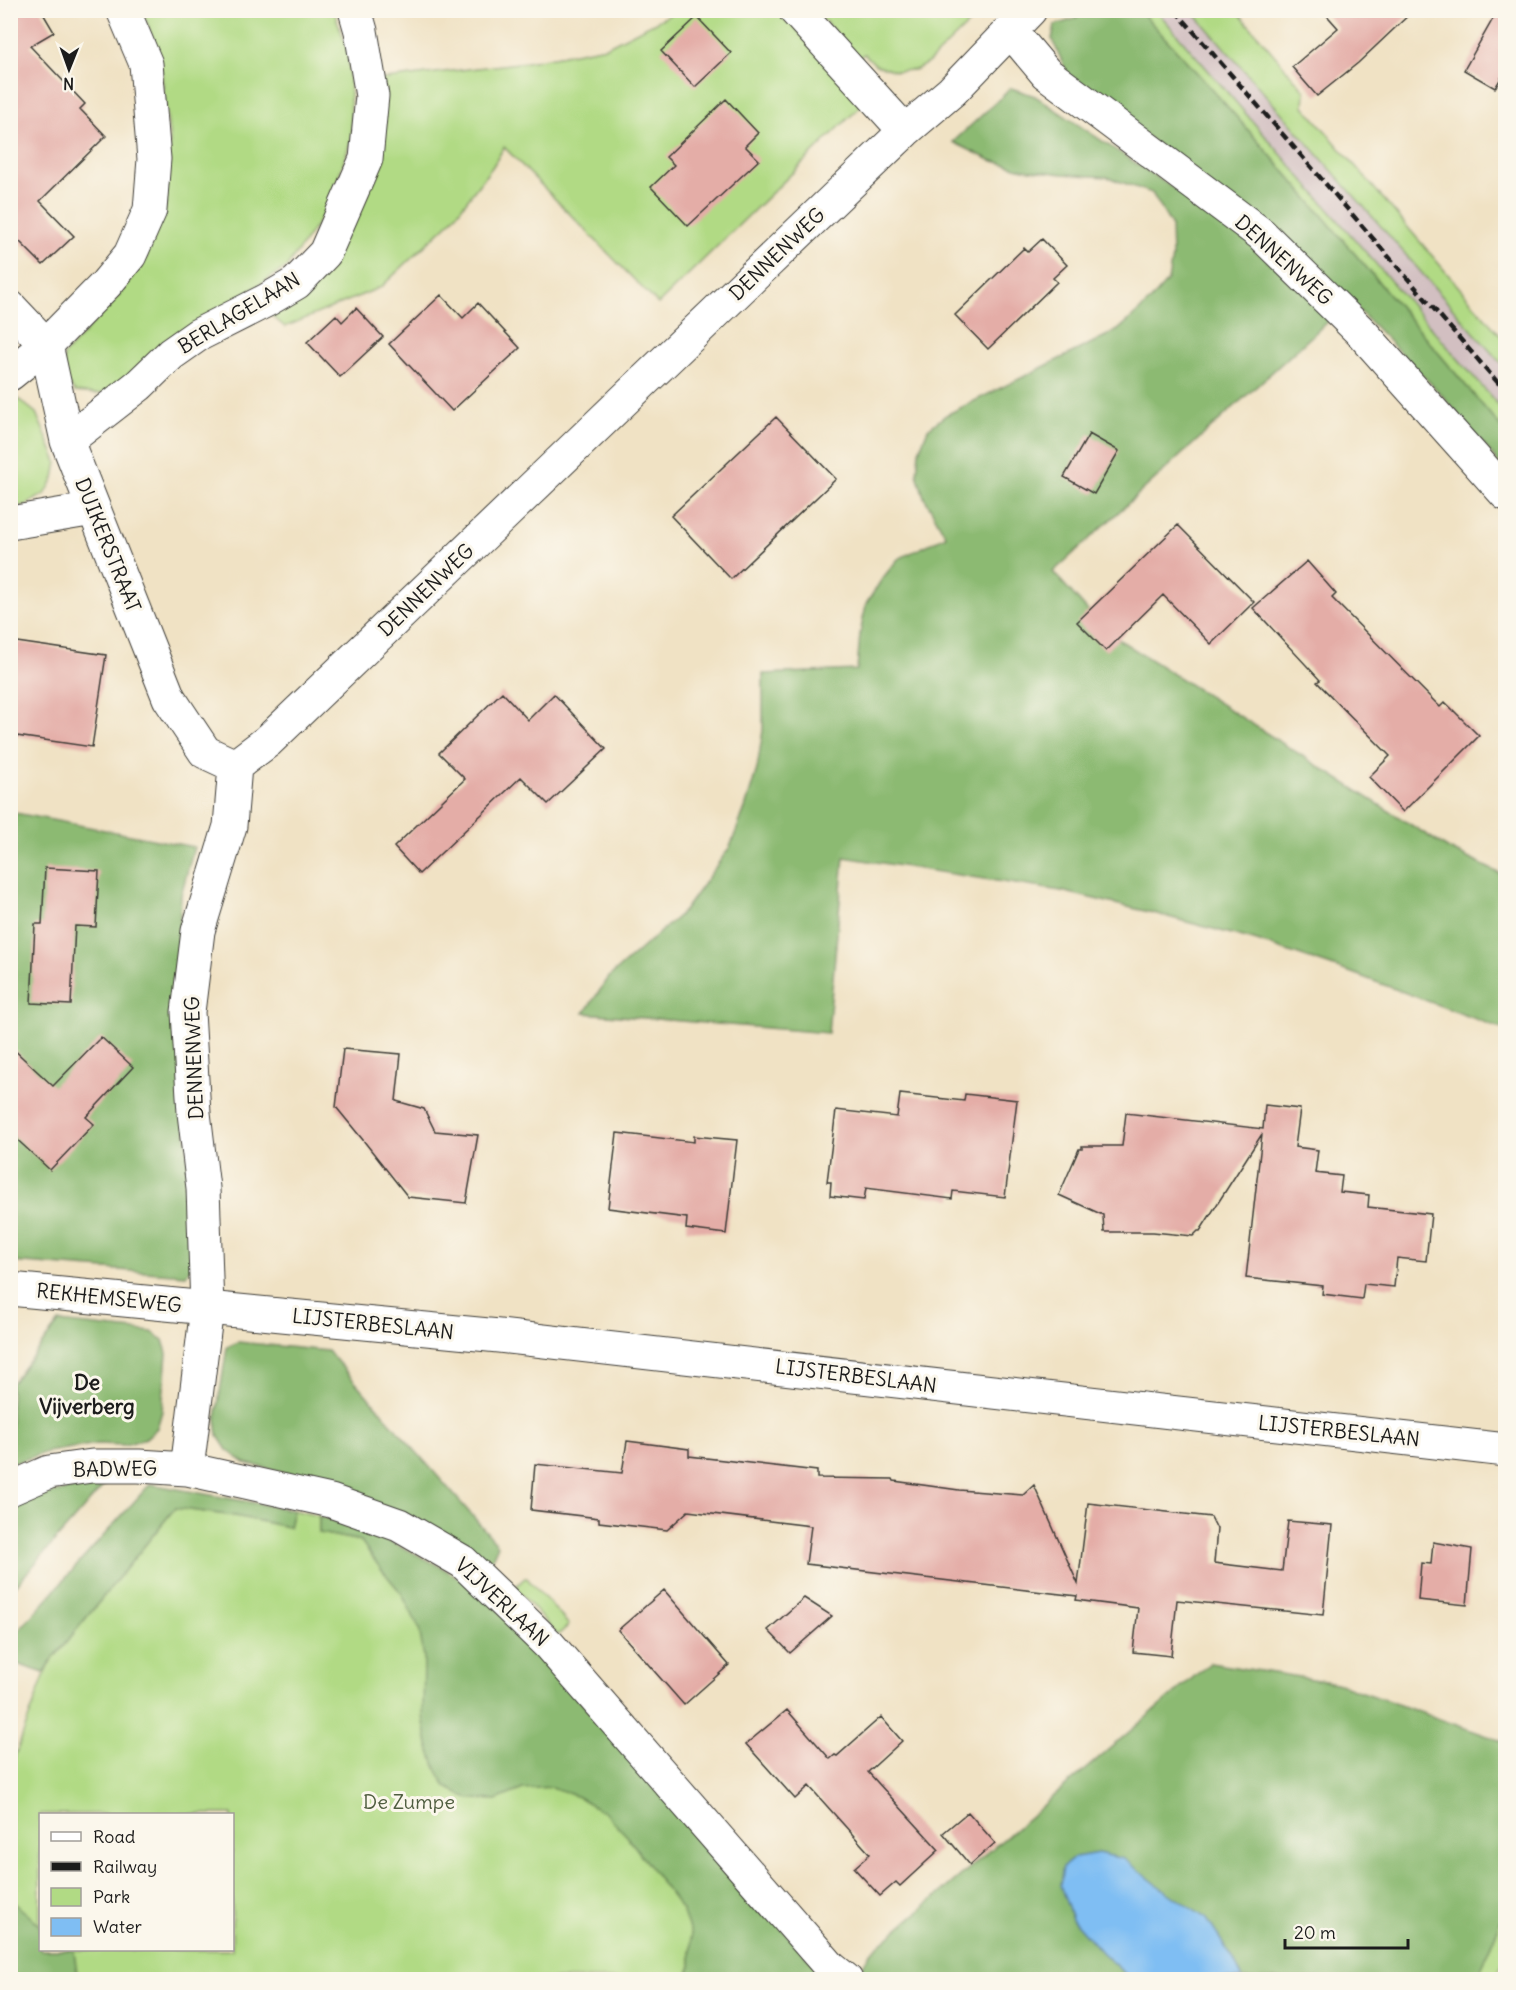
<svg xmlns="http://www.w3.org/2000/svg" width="1516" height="1990" viewBox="0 0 1516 1990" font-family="Delius,sans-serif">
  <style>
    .industrial { fill: #d2bfc1 }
    .green { fill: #b1da84; stroke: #667b50; stroke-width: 1.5; fill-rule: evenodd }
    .forest { fill: #8cba72; stroke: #546b47; stroke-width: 1.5 }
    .water { fill: #7fbef3; stroke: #4e6d88; stroke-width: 1.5 }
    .building { fill: #e4ada7 }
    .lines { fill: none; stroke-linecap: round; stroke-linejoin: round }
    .minor-casing { stroke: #3c3a35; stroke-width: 35 }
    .tertiary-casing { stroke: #3c3a35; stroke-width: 35 }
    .minor { stroke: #fff; stroke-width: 33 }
    .tertiary { stroke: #fff; stroke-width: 33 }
    .rail { stroke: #1c1c1c; stroke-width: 4.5; stroke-dasharray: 9 4.5; stroke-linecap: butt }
    .labels { text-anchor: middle; stroke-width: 6; stroke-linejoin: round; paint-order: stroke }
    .street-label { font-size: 20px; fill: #1c1c1c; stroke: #fbf7ec }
    .park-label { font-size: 20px; fill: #505e40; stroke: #fbf7ec }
    .neighbourhood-label { font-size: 21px; font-weight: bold; fill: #1c1c1c; stroke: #fbf7ec }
  </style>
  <rect width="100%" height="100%" fill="#fbf7ec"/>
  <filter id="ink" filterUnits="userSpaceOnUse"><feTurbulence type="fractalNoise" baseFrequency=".0167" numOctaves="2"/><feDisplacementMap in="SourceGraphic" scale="12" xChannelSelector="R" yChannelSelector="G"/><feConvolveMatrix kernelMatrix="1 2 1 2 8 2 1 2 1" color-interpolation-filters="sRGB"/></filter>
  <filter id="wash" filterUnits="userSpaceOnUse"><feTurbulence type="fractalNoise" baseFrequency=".008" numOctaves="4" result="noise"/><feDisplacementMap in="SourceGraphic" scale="24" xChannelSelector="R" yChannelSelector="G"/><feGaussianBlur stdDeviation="1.35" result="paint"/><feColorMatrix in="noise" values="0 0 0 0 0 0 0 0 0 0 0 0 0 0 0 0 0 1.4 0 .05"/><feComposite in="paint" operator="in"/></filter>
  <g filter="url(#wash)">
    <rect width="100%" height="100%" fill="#f0e2c4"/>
    <path class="industrial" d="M 1157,11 L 1192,11 L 1505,368 L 1505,413 Z"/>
    <path class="green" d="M 143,11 L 334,11 L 348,51 L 352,137 L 328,208 L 287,267 L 169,343 L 110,392 L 96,394 L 75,392 L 63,377 L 64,355 L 118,296 L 146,258 L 166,204 L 170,142 L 160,61 Z
      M 677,11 L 781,11 L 863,104 L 658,304 L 504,147 L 493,166 L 452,220 L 381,287 L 285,327 L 272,316 L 307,292 L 378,80 L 527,62 L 606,47 Z
      M 816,11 L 982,11 L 928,63 L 915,70 L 896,71 L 876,65 L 864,54 L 857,59 Z
      M 1140,11 L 1157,11 L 1505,413 L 1505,432 C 1385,290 1267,146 1140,11 Z
      M 1192,11 L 1237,11 L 1305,91 L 1304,106 L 1505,341 L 1505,368 Z
      M 17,398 L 36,413 L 57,462 L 54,478 L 46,493 L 26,505 L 11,507 L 11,399 Z
      M 175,1508 L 235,1516 L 289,1527 L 293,1510 L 319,1516 L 319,1533 L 376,1544 L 663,1821 L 691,1934 L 691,1966 L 686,1979 L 11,1980 L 11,1767 L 48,1665 ZM 40,1814 L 232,1814 L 232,1950 L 40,1950 Z
      M 526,1577 L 569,1625 L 559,1634 L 556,1634 L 517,1589 L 517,1585 Z
      M 1505,1912 L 1505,1960 L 1494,1979 L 1476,1979 Z"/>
    <path class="forest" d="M 1087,11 L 1140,11 C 1267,146 1385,290 1505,432 L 1505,470 L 1441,394 L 1322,273 L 1068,75 L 1052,39 L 1055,25 L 1074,19 Z
      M 1011,88 L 1035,96 L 1189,199 L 1263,252 L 1337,313 L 1053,572 L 1107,632 L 1449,849 L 1505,876 L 1505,1030 L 1352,973 L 1254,940 L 1157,914 L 1061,891 L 844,857 L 828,1033 L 584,1013 L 610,976 L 684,911 L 730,847 L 745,808 L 757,769 L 763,730 L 763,674 L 857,670 L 860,634 L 866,604 L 882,579 L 898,559 L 946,536 L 924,497 L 917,474 L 919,451 L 928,429 L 946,415 L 1118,330 L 1149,302 L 1168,280 L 1172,257 L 1171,225 L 1152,193 L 1107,177 L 1063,174 L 1023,169 L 990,160 L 953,142 Z
      M 10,812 L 194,847 L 181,895 L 176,989 L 195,1261 L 186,1275 L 11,1262 Z
      M 59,1322 L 152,1332 L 163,1340 L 167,1353 L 162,1411 L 157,1428 L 146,1438 L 125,1445 L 97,1444 L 47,1452 L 11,1464 L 11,1384 Z
      M 238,1342 L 328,1351 L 498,1545 L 492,1559 L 486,1561 L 332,1484 L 245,1463 L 227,1450 L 218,1436 L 216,1418 L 227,1347 Z
      M 105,1484 L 11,1591 L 11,1503 L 86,1485 Z
      M 150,1484 L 293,1510 L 289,1527 L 235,1516 L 175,1508 L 48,1665 L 44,1673 L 11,1662 L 11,1639 Z
      M 319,1516 C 369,1533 419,1551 463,1581 C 477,1591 490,1603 503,1614 L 827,1979 L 686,1979 L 691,1966 L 691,1934 L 682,1910 L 627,1836 L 604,1812 L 578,1797 L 552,1787 L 523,1789 L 496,1800 L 469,1799 L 446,1787 L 436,1769 L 428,1745 L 423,1716 L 424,1657 L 419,1628 L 402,1594 L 378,1565 L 361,1541 L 319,1533 Z
      M 1210,1663 L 1337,1683 L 1505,1742 L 1505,1912 L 1476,1979 L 869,1980 L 860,1970 L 870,1953 Z
      M 11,1900 L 40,1925 L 40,1950 L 71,1950 L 74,1952 L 78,1979 L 11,1979 Z"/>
    <path class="water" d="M 1098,1853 L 1124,1859 L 1164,1890 L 1207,1919 L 1232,1957 L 1243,1979 L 1131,1979 L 1102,1953 L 1072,1919 L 1060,1885 L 1063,1867 L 1075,1857 Z"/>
    <g id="blocks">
      <path class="building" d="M 10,10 L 41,10 L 54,32 L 30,46 L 85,104 L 80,109 L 106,136 L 40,201 L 74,236 L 43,265 L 10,232 Z
        M 1322,10 L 1414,10 L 1358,63 L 1317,96 L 1292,67 L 1338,28 Z
        M 1498,10 L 1506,10 L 1506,70 L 1495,88 L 1464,70 Z
        M 697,17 L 731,53 L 695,87 L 661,51 Z
        M 726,99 L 758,133 L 745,146 L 759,160 L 688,226 L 651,187 L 674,165 L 666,157 Z
        M 1042,239 L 1067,265 L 1053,278 L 1057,282 L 988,349 L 955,315 L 1024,248 L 1028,252 Z
        M 441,295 L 463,318 L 478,303 L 520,348 L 452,411 L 389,344 Z
        M 356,308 L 383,337 L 340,377 L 307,342 L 336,315 L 342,322 Z
        M 776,417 L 836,479 L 731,579 L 671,516 Z
        M 1089,434 L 1119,451 L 1094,494 L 1064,477 Z
        M 1178,525 L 1254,602 L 1211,644 L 1163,595 L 1106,651 L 1077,622 Z
        M 1307,561 L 1336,594 L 1332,598 L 1440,707 L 1445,702 L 1479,736 L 1403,812 L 1369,777 L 1390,756 L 1317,682 L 1320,680 L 1253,608 Z
        M 10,641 L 106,655 L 92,747 L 10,735 Z
        M 502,692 L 528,720 L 554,694 L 606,749 L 548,804 L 521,777 L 419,874 L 394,847 L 465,779 L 439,753 Z
        M 45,868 L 99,871 L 96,927 L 75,926 L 71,1005 L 31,1003 L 35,924 L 42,924 Z
        M 101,1037 L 133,1067 L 86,1117 L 94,1124 L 50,1170 L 10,1133 L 10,1046 L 53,1086 Z
        M 343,1049 L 401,1054 L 396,1101 L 424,1109 L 435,1131 L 478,1135 L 466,1203 L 408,1197 L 363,1140 L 336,1107 Z
        M 900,1094 L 964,1101 L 965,1094 L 1017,1100 L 1005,1197 L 953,1191 L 952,1199 L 866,1188 L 864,1200 L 830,1196 L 831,1182 L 827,1182 L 836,1110 L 897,1117 Z
        M 1265,1105 L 1300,1109 L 1295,1147 L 1318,1150 L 1315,1173 L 1342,1176 L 1340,1192 L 1369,1195 L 1368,1207 L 1431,1214 L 1426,1261 L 1397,1258 L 1394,1287 L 1364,1284 L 1362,1299 L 1322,1294 L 1323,1286 L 1246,1278 L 1262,1134 L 1200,1231 L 1198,1231 L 1193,1236 L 1153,1232 L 1104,1232 L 1103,1215 L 1059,1195 L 1079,1149 L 1082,1149 L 1082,1146 L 1122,1146 L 1126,1113 L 1263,1129 Z
        M 617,1133 L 694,1142 L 694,1136 L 737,1140 L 726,1234 L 686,1229 L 687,1218 L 608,1208 Z
        M 627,1441 L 689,1449 L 689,1456 L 817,1471 L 817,1478 L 893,1479 L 894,1481 L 959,1490 L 1023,1495 L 1034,1485 L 1078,1584 L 1088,1503 L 1211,1517 L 1217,1529 L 1214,1563 L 1282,1571 L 1288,1521 L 1332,1525 L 1323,1615 L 1177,1600 L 1171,1656 L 1133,1652 L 1138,1608 L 1076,1600 L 1077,1596 L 806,1564 L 811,1526 L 688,1511 L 667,1530 L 599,1522 L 599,1518 L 531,1510 L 535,1464 L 622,1473 Z
        M 1433,1542 L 1472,1549 L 1467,1605 L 1418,1600 L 1421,1563 L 1431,1564 Z
        M 664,1590 L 729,1665 L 684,1705 L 618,1630 Z
        M 804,1598 L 832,1616 L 790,1653 L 768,1630 Z
        M 787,1710 L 830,1759 L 835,1755 L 837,1756 L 881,1717 L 902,1741 L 868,1772 L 939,1850 L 900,1886 L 896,1882 L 880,1896 L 854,1868 L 870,1854 L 809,1786 L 795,1799 L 746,1744 Z
        M 968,1812 L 995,1843 L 970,1865 L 943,1833 Z"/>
    </g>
  </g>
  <g filter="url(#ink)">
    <use href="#blocks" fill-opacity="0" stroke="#3c3a35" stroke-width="1.5"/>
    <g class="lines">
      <defs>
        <path id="minor" d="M 795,10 L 905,131
          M 1010,30 L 1046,73 L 1261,234 L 1363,334 L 1506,494
          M 10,307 L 46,345 L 67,441 L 169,698 L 205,752 L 235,766
          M 10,374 L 46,345 L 106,284 L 130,255 L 150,210 L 154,159 L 146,64 L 123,10
          M 67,441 L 139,385 L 171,354 L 198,335 L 267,300 L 296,283 L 325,253 L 366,159 L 372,96 L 361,31 L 355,10
          M 10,523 L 94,509
          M 187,1469 L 207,1308 L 203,1188 L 194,1113 L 188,1012 L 198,931 L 230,826 L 235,766 L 268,741 L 905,131 L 952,91 L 1030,10
          M 10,1489 L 49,1472 L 92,1466 L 139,1466 L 187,1469 L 331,1501 L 399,1525 L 463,1562 L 549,1645 L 831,1968 L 846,1980"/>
        <path id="tertiary" d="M 10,1289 L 499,1336 L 1506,1450"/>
      </defs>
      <use href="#minor" class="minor-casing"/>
      <use href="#tertiary" class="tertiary-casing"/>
      <use href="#minor" class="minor"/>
      <use href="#tertiary" class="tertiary"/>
      <path class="rail" d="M 1175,10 L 1506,392"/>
    </g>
  </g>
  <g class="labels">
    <g class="street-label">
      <text transform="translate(777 254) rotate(-44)" y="7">DENNENWEG</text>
      <text transform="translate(1284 260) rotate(42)" y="7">DENNENWEG</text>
      <text transform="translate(239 313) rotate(-31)" y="7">BERLAGELAAN</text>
      <text transform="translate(108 545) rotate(68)" y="7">DUIKERSTRAAT</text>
      <text transform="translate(426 590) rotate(-44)" y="7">DENNENWEG</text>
      <text transform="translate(194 1058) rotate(-92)" y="7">DENNENWEG</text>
      <text transform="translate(109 1298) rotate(6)" y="7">REKHEMSEWEG</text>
      <text transform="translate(373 1324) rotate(6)" y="7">LIJSTERBESLAAN</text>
      <text transform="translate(856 1376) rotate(7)" y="7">LIJSTERBESLAAN</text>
      <text transform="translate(1339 1431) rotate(6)" y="7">LIJSTERBESLAAN</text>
      <text transform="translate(115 1469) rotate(-1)" y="7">BADWEG</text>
      <text transform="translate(502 1602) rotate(43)" y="7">VIJVERLAAN</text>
    </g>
    <g class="park-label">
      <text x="409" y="1809">De Zumpe</text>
    </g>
    <g class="neighbourhood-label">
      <text x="87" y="1390">De<tspan x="87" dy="24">Vijverberg</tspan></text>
    </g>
  </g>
  <rect width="1516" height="1990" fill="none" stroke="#fbf7ec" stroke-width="36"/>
  <rect x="39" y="1813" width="195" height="138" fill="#fbf7ec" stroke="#a29f99" stroke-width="1.5"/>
  <rect x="51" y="1832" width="30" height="9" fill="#ffffff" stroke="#a29f99" stroke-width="1.5"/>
  <text x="93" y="1843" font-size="18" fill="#1c1c1c">Road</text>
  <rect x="51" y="1862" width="30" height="9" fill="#1c1c1c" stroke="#a29f99" stroke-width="1.5"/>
  <text x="93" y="1873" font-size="18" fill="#1c1c1c">Railway</text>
  <rect x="51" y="1888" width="30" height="18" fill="#b1da84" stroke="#a29f99" stroke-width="1.5"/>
  <text x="93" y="1903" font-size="18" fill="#1c1c1c">Park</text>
  <rect x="51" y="1918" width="30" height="18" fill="#7fbef3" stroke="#a29f99" stroke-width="1.5"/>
  <text x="93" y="1933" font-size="18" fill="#1c1c1c">Water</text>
  <g transform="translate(69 69) rotate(181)" stroke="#fbf7ec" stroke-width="4.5" paint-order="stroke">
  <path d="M0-4.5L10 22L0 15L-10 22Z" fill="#1c1c1c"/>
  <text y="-9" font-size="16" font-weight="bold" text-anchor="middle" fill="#1c1c1c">N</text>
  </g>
  <path d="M1285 1939v9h123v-9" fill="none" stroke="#1c1c1c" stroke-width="3"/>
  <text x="1294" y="1939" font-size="18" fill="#1c1c1c" stroke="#fbf7ec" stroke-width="4.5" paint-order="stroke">20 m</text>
</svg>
